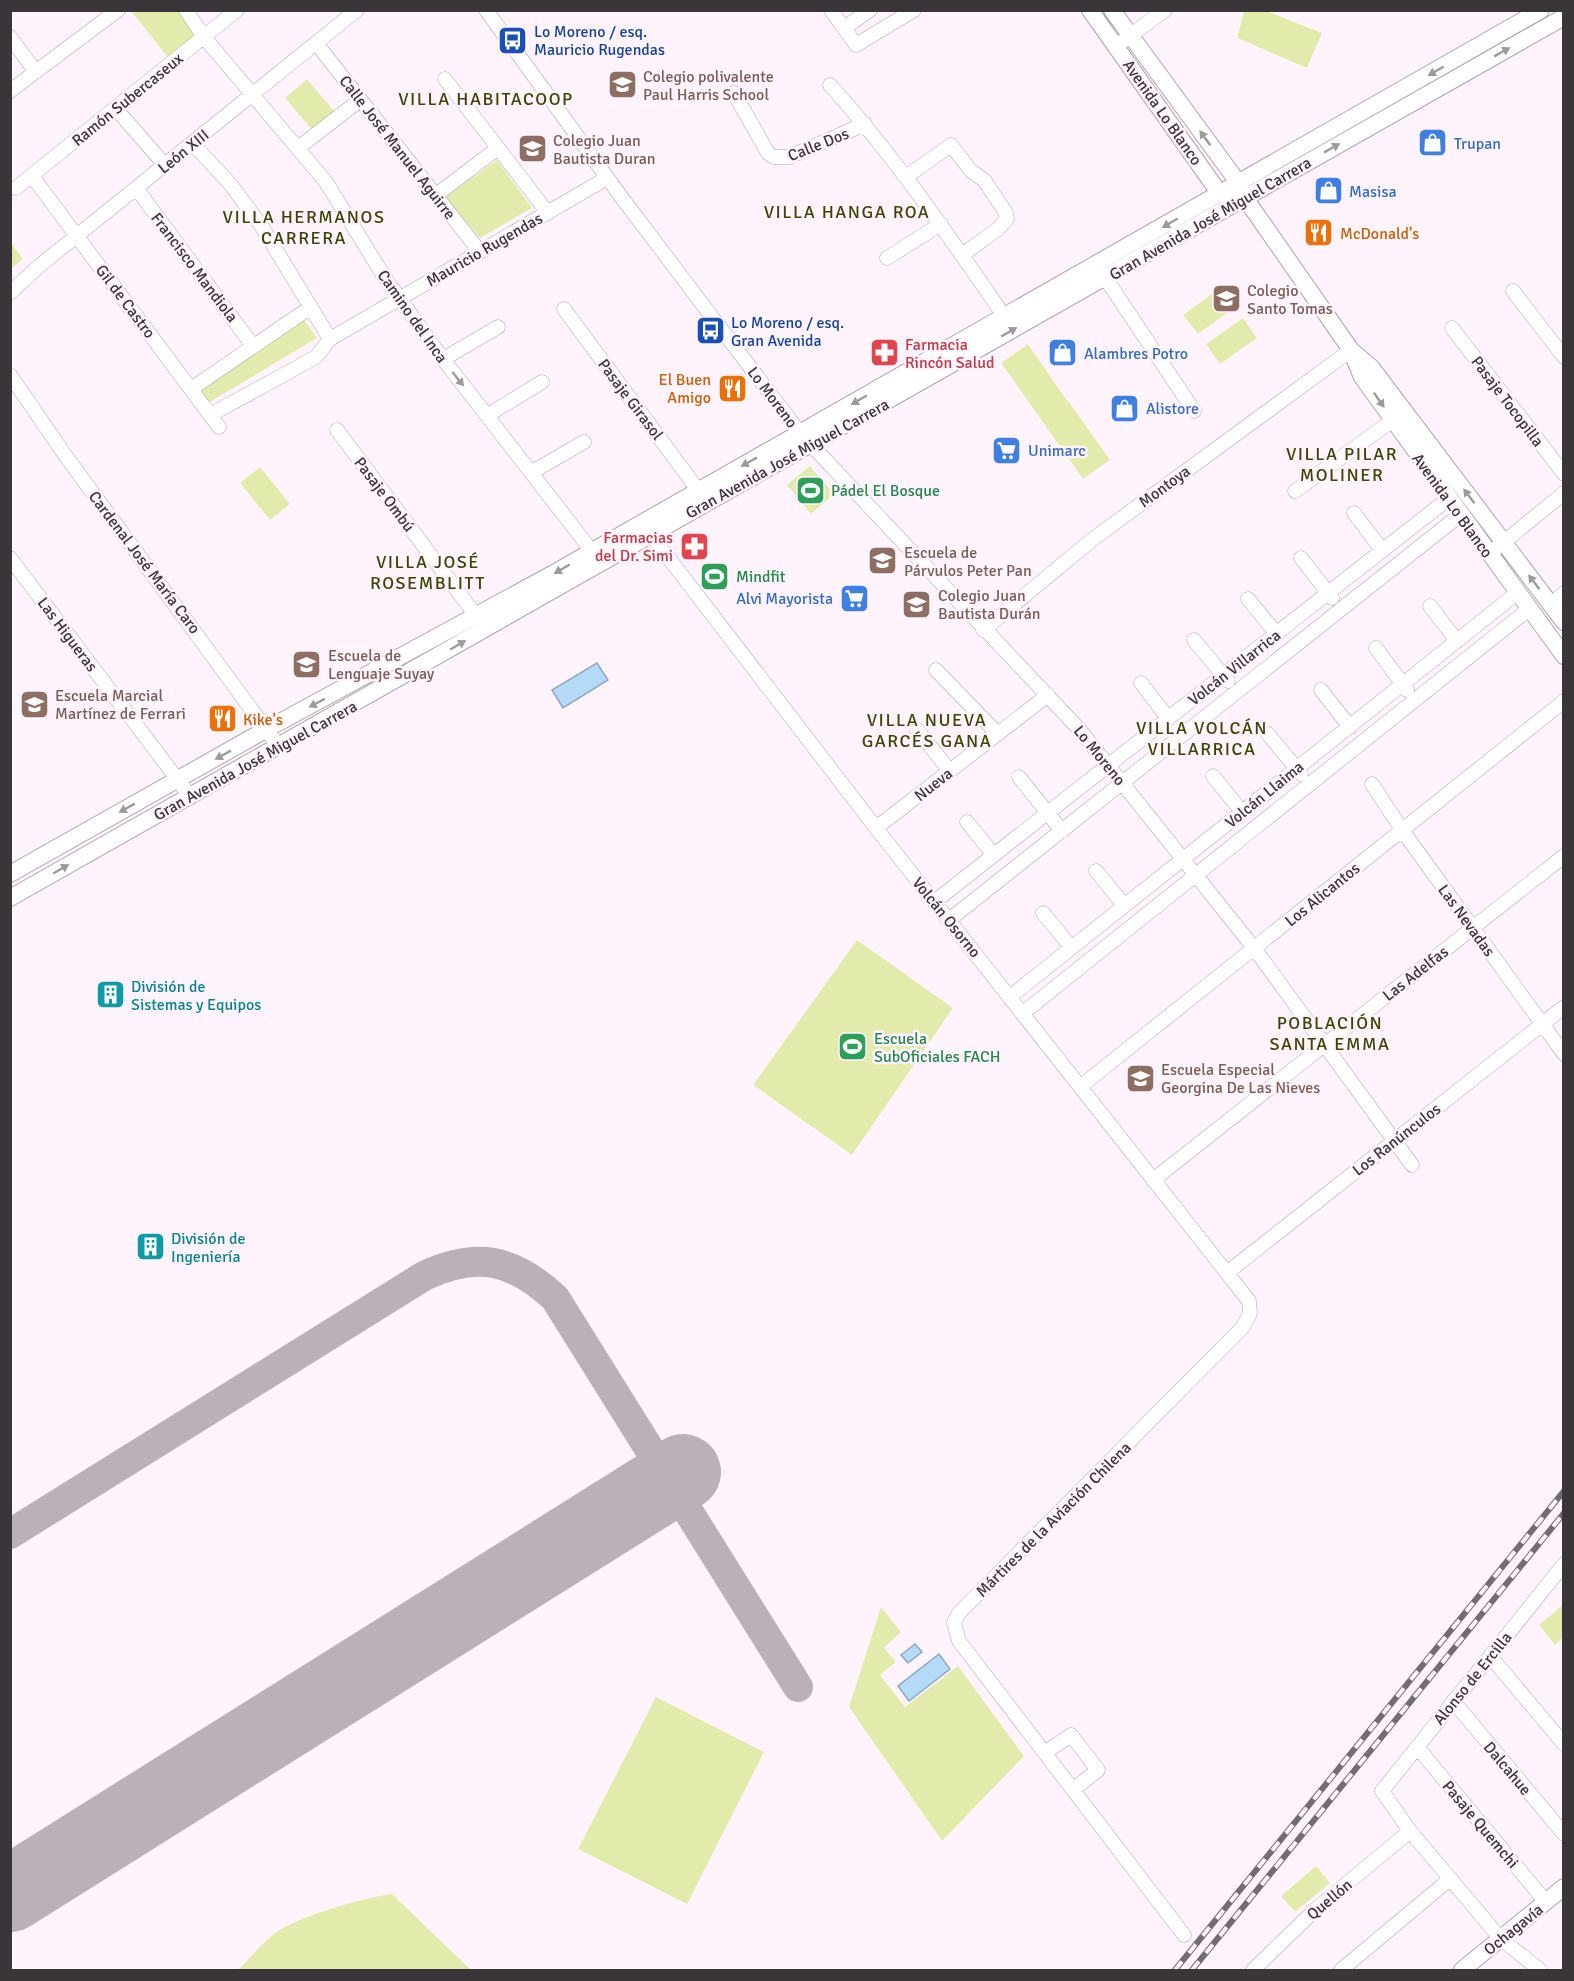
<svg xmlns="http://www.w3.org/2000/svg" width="1574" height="1981" viewBox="0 0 1574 1981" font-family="Signika,sans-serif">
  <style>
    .green { fill: #e3ebac }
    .water { fill: #b4daf8; stroke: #8fa8bf; stroke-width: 1.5 }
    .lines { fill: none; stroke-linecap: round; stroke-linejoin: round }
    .taxiway { stroke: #b9b0b8; stroke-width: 30 }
    .runway { stroke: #b9b0b8; stroke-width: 76 }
    .minor-casing { stroke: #aea4ad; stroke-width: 15 }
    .major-casing { stroke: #aea4ad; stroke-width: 18 }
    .minor { stroke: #fff; stroke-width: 14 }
    .major { stroke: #fff; stroke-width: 16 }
    .rail-casing { stroke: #736d73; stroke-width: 6 }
    .rail { stroke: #fff4fe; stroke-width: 4; stroke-dasharray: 11; stroke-linecap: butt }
    .oneway { fill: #9c9a9c }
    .labels { text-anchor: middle; stroke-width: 5; stroke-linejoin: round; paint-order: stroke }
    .transit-label { font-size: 16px; fill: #164399; stroke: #fff4fe; text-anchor: start }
    .education-label { font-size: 16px; fill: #785e54; stroke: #fff4fe; text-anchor: start }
    .street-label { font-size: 16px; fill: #393539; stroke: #fff4fe }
    .shop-label { font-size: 16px; fill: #366cbe; stroke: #fff4fe; text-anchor: start }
    .food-label { font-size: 16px; fill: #c56008; stroke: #fff4fe; text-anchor: start }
    .health-label { font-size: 16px; fill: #be3a42; stroke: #fff4fe; text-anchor: start }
    .leisure-label { font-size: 16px; fill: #27864d; stroke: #fff4fe; text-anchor: start }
    .culture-label { font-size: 16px; fill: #0d838f; stroke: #fff4fe; text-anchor: start }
    .neighbourhood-label { font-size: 18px; letter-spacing: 1.5px; fill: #3c4406; stroke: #fff4fe }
  </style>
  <rect width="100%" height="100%" fill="#fff4fe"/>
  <path class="green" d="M 131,11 L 178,11 L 199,37 L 170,60 Z
    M 1244,11 L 1266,11 L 1322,33 L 1307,68 L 1237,38 Z
    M 307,79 L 335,112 L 313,131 L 285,98 Z
    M 497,160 L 532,208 L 480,238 L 445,197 Z
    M 11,243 L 23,259 L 11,269 Z
    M 1220,288 L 1234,308 L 1198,334 L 1183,315 Z
    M 302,317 L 317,338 L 208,403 L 198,390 Z
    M 1243,318 L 1257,338 L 1220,364 L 1206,344 Z
    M 1028,344 L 1068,402 L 1063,406 L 1069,402 L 1110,460 L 1083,479 L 1001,363 Z
    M 810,466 L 834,494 L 811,514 L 787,485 Z
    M 260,467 L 290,504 L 270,520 L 240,483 Z
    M 857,940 L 953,1008 L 852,1155 L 753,1085 Z
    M 1563,1605 L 1563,1638 L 1555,1645 L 1539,1625 Z
    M 881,1607 L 901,1632 L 884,1648 L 896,1662 L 880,1675 L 905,1707 L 958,1666 L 1024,1756 L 942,1841 L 849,1707 Z
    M 656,1697 L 764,1752 L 687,1904 L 578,1849 Z
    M 1316,1866 L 1330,1883 L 1295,1912 L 1281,1896 Z
    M 392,1894 L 471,1970 L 238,1970 C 249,1959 261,1944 274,1934 C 295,1917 365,1897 392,1894 Z"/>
  <path class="water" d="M 597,663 L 608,680 L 563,708 L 552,690 Z
    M 915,1644 L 922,1652 L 908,1663 L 901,1655 Z
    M 939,1654 L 950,1669 L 909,1701 L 898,1686 Z"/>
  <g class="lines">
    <path class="taxiway" d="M 10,1534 L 424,1276 C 477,1251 513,1259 555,1298 L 798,1687"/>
    <path class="runway" d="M 10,1894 L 683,1472"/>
    <defs>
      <path id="minor" d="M 186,10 L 203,36 L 326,182 L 385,278 L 443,359 L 598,559
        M 486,10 L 622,198 L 800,433 L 1079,729 L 1254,948 L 1412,1165
        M 831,10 L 856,45 L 914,10
        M 844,28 L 870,10
        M 10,37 L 36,72
        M 1123,41 L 1165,10
        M 316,43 L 480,252
        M 445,79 L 548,213
        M 830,85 C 895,157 949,236 1004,316
        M 10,91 L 118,10
        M 734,93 L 768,153 L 774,157 L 789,157 L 865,124
        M 116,109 L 165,165
        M 192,143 L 231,185 L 262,227 L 330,339
        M 298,148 L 360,100
        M 32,176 L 219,427
        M 906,177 L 951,145 L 971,171 L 984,180 L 1006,213 L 1007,219 L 998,229 L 962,255
        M 16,188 L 237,10
        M 136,188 L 253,346
        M 436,195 L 498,148
        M 887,258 L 941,224
        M 1106,279 L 1194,411
        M 1513,291 L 1564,357
        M 10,293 L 38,267 L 357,10
        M 564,309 L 698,490
        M 1452,328 L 1564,474
        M 443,359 L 498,327
        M 10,375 L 65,455 L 279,747
        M 191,389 L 311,307
        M 210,415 L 316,357 L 330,339 L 607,178
        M 488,415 L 542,382
        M 337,430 L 477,617
        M 532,472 L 584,442
        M 1295,491 L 1393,420
        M 1354,513 L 1382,550
        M 651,535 L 876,828 L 1249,1301 L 1250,1313 L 1243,1327 L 959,1613 L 954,1623 L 959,1641 L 1184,1935
        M 1489,554 L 1564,493
        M 10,558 L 190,796
        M 1301,558 L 1332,598
        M 1248,599 L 1276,633
        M 1551,605 L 1564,593
        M 1430,606 L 1457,641
        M 983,630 L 1093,539 L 1351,350
        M 1194,640 L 1228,681
        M 1376,648 L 1407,690
        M 936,670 L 998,734
        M 1141,683 L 1168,718
        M 1321,690 L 1350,727
        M 917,730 L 950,771
        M 1268,734 L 1301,774
        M 1213,776 L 1242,812
        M 1019,777 L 1062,831
        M 1372,784 L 1402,830 L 1564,1054
        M 967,822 L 994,855
        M 876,828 L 1048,695
        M 1096,871 L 1124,905
        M 934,902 L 1448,499
        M 1043,913 L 1071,947
        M 949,920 L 1460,515
        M 1011,996 L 1517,593
        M 1023,1013 L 1529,609
        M 1081,1086 L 1564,701
        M 1153,1180 L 1564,856
        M 1228,1272 L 1564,1007
        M 1490,1656 L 1564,1744
        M 1453,1701 L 1564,1834
        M 1417,1747 L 1546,1902
        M 1046,1752 L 1071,1735 L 1098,1770 L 1074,1789
        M 1253,1970 L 1314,1911 L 1410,1831
        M 1341,1970 L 1450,1879
        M 1540,1970 L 1501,1939 L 1410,1831 L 1382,1791 L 1564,1564"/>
      <path id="major" d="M 1090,10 L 1220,194 L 1232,196
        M 1112,10 L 1240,185 L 1245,198 L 1351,350 L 1362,377 L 1564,656
        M 1351,350 L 1371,367 L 1564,622
        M 10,874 L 267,729 L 554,573 L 1541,10
        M 10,898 L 1564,17
        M 1462,1970 L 1564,1887"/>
    </defs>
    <use href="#minor" class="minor-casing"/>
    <use href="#major" class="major-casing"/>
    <use href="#minor" class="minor"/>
    <use href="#major" class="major"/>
    <defs>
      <path id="rail" d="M 1175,1970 L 1564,1491
        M 1192,1970 L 1564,1513"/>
    </defs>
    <use href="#rail" class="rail-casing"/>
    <use href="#rail" class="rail"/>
  </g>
  <defs><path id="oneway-solid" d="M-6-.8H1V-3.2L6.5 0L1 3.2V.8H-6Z" transform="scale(1.5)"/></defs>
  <g class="oneway">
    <use href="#oneway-solid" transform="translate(1502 52) rotate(-29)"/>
    <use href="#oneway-solid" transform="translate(1436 71) rotate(150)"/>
    <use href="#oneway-solid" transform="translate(1205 138) rotate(-126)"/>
    <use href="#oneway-solid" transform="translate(1332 148) rotate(-29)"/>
    <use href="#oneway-solid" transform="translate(1170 223) rotate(150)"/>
    <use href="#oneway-solid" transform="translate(1009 332) rotate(-30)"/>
    <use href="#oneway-solid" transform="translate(458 379) rotate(51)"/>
    <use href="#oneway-solid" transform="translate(859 400) rotate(150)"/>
    <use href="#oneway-solid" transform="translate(1379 400) rotate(55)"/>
    <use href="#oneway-solid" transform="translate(749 462) rotate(151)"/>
    <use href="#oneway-solid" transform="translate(1469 496) rotate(-127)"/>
    <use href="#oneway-solid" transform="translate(562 569) rotate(150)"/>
    <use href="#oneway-solid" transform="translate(1534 582) rotate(-127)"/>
    <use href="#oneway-solid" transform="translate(458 645) rotate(-30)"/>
    <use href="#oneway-solid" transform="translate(317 703) rotate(152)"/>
    <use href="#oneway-solid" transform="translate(223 755) rotate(151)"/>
    <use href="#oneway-solid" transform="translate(127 808) rotate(151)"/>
    <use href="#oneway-solid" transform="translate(61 869) rotate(-30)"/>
  </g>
  <defs>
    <symbol id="bus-square" viewBox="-11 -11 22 22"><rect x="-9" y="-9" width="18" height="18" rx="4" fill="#1a4fb4" stroke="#fff4fe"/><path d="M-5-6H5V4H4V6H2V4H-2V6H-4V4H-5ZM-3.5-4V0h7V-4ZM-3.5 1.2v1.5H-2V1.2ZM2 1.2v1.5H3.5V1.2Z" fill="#fff"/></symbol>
    <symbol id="school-square" viewBox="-11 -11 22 22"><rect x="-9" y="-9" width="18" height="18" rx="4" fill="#8d6e63" stroke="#fff4fe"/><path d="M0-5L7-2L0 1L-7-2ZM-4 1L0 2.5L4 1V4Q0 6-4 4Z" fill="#fff"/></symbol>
    <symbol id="shop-square" viewBox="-11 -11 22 22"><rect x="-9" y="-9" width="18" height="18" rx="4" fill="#3f7fe0" stroke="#fff4fe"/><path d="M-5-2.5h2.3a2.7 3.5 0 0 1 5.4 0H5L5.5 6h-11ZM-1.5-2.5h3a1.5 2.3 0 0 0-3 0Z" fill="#fff"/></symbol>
    <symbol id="restaurant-square" viewBox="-11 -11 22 22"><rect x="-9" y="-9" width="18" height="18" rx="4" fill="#e8710a" stroke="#fff4fe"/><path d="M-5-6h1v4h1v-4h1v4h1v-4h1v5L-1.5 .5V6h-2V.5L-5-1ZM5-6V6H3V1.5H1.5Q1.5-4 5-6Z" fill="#fff"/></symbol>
    <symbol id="pharmacy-square" viewBox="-11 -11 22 22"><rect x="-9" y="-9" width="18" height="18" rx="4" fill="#e0444e" stroke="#fff4fe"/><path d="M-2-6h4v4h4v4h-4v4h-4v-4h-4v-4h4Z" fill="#fff"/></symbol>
    <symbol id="supermarket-square" viewBox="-11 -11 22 22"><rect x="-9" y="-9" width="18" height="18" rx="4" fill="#3f7fe0" stroke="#fff4fe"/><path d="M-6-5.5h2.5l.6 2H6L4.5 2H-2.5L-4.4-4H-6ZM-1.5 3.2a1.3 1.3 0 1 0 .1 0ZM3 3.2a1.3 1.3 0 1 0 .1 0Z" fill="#fff"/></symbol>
    <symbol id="stadium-square" viewBox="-11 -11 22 22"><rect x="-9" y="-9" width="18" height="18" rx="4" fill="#2e9e5b" stroke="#fff4fe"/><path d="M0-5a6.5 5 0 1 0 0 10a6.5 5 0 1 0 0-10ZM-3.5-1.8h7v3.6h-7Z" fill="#fff"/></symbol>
    <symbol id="building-square" viewBox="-11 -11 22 22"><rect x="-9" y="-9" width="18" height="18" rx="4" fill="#0f9aa8" stroke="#fff4fe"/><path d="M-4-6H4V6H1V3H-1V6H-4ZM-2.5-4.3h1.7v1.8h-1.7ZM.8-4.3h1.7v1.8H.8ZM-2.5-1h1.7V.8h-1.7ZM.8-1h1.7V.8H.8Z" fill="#fff"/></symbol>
  </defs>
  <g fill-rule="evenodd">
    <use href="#bus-square" x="496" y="24" width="33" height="33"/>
    <use href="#school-square" x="606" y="68" width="33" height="33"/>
    <use href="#shop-square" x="1416" y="126" width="33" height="33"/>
    <use href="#school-square" x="516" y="132" width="33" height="33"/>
    <use href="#shop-square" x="1312" y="174" width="33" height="33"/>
    <use href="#restaurant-square" x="1302" y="216" width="33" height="33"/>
    <use href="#school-square" x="1210" y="282" width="33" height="33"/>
    <use href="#bus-square" x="694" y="314" width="33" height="33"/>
    <use href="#pharmacy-square" x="868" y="336" width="33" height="33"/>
    <use href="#shop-square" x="1046" y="336" width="33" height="33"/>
    <use href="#restaurant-square" x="716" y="372" width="33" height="33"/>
    <use href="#shop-square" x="1108" y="392" width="33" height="33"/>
    <use href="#supermarket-square" x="990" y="434" width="33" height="33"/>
    <use href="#stadium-square" x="794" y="474" width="33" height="33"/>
    <use href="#pharmacy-square" x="678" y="530" width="33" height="33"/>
    <use href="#school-square" x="866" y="544" width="33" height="33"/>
    <use href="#stadium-square" x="698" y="560" width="33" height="33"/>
    <use href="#supermarket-square" x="838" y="582" width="33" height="33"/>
    <use href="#school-square" x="900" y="588" width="33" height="33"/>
    <use href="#school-square" x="290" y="648" width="33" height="33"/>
    <use href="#school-square" x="18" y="688" width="33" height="33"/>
    <use href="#restaurant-square" x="206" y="702" width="33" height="33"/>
    <use href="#building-square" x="94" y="978" width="33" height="33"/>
    <use href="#stadium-square" x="836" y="1030" width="33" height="33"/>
    <use href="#school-square" x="1124" y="1062" width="33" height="33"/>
    <use href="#building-square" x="134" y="1230" width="33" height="33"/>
  </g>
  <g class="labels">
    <g class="transit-label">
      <text x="534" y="37">Lo Moreno / esq.<tspan x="534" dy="18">Mauricio Rugendas</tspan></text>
      <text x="731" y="328">Lo Moreno / esq.<tspan x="731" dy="18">Gran Avenida</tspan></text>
    </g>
    <g class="education-label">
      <text x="643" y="82">Colegio polivalente<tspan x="643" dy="18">Paul Harris School</tspan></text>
      <text x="553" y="146">Colegio Juan<tspan x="553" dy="18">Bautista Duran</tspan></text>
      <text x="1247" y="296">Colegio<tspan x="1247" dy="18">Santo Tomas</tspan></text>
      <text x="904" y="558">Escuela de<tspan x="904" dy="18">Párvulos Peter Pan</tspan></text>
      <text x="938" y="601">Colegio Juan<tspan x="938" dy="18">Bautista Durán</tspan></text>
      <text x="328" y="661">Escuela de<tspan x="328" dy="18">Lenguaje Suyay</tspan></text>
      <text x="55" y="701">Escuela Marcial<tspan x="55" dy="18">Martínez de Ferrari</tspan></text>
      <text x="1161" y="1075">Escuela Especial<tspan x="1161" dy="18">Georgina De Las Nieves</tspan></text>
    </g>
    <g class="street-label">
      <text transform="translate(127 99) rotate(-39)" y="6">Ramón Subercaseux</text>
      <text transform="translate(1163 112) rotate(55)" y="6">Avenida Lo Blanco</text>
      <text transform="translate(818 144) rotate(-22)" y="6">Calle Dos</text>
      <text transform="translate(398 147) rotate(52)" y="6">Calle José Manuel Aguirre</text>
      <text transform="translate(183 151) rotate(-39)" y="6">León XIII</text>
      <text transform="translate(1210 218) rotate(-30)" y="6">Gran Avenida José Miguel Carrera</text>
      <text transform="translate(484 249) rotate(-30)" y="6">Mauricio Rugendas</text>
      <text transform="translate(195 267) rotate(53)" y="6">Francisco Mandiola</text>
      <text transform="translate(126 301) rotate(53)" y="6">Gil de Castro</text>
      <text transform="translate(413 316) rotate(55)" y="6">Camino del Inca</text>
      <text transform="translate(773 397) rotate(53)" y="6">Lo Moreno</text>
      <text transform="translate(631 399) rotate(53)" y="6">Pasaje Girasol</text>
      <text transform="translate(1508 401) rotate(53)" y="6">Pasaje Tocopilla</text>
      <text transform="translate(787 458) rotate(-29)" y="6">Gran Avenida José Miguel Carrera</text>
      <text transform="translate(1164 486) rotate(-36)" y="6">Montoya</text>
      <text transform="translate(385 494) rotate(53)" y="6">Pasaje Ombú</text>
      <text transform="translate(1453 505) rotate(54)" y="6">Avenida Lo Blanco</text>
      <text transform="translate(145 562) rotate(53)" y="6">Cardenal José María Caro</text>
      <text transform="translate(68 634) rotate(53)" y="6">Las Higueras</text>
      <text transform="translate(1234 667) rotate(-38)" y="6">Volcán Villarrica</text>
      <text transform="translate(1100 755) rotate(51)" y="6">Lo Moreno</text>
      <text transform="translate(255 760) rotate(-29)" y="6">Gran Avenida José Miguel Carrera</text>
      <text transform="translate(933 784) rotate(-38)" y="6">Nueva</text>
      <text transform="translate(1264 794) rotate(-39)" y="6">Volcán Llaima</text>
      <text transform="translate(1322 894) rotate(-39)" y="6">Los Alicantos</text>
      <text transform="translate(947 917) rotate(51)" y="6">Volcán Osorno</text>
      <text transform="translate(1467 920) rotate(54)" y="6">Las Nevadas</text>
      <text transform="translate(1415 973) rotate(-38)" y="6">Las Adelfas</text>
      <text transform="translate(1396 1139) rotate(-38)" y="6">Los Ranúnculos</text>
      <text transform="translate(1053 1519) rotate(-45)" y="6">Mártires de la Aviación Chilena</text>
      <text transform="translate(1472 1678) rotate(-51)" y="6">Alonso de Ercilla</text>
      <text transform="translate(1508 1768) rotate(50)" y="6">Dalcahue</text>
      <text transform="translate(1481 1824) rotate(50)" y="6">Pasaje Quemchi</text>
      <text transform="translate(1329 1899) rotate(-40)" y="6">Quellón</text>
      <text transform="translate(1513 1929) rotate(-39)" y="6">Ochagavía</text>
    </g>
    <g class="shop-label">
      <text x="1454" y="149">Trupan</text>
      <text x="1349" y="197">Masisa</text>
      <text x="1084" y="359">Alambres Potro</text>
      <text x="1146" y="414">Alistore</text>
      <text x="1028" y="456">Unimarc</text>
      <text x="833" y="604" text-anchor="end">Alvi Mayorista</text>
    </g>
    <g class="food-label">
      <text x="1340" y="239">McDonald's</text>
      <text x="711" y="385" text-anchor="end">El Buen<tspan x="711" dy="18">Amigo</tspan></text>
      <text x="243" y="725">Kike's</text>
    </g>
    <g class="health-label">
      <text x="905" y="350">Farmacia<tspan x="905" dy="18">Rincón Salud</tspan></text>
      <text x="673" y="543" text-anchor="end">Farmacias<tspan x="673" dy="18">del Dr. Simi</tspan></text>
    </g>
    <g class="leisure-label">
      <text x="831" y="496">Pádel El Bosque</text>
      <text x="736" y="582">Mindfit</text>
      <text x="874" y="1044">Escuela<tspan x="874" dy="18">SubOficiales FACH</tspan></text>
    </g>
    <g class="culture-label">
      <text x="131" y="992">División de<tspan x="131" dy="18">Sistemas y Equipos</tspan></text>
      <text x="171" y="1244">División de<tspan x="171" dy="18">Ingeniería</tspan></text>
    </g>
    <g class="neighbourhood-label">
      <text x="486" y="105">VILLA HABITACOOP</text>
      <text x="847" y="218">VILLA HANGA ROA</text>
      <text x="304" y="223">VILLA HERMANOS<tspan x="304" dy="21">CARRERA</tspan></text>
      <text x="1342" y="460">VILLA PILAR<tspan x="1342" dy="21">MOLINER</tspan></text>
      <text x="428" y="568">VILLA JOSÉ<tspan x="428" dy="21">ROSEMBLITT</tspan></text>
      <text x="927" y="726">VILLA NUEVA<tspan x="927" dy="21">GARCÉS GANA</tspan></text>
      <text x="1202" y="734">VILLA VOLCÁN<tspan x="1202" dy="21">VILLARRICA</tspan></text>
      <text x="1330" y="1029">POBLACIÓN<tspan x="1330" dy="21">SANTA EMMA</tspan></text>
    </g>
  </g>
  <rect width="1574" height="1981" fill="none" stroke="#393539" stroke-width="24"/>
</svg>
